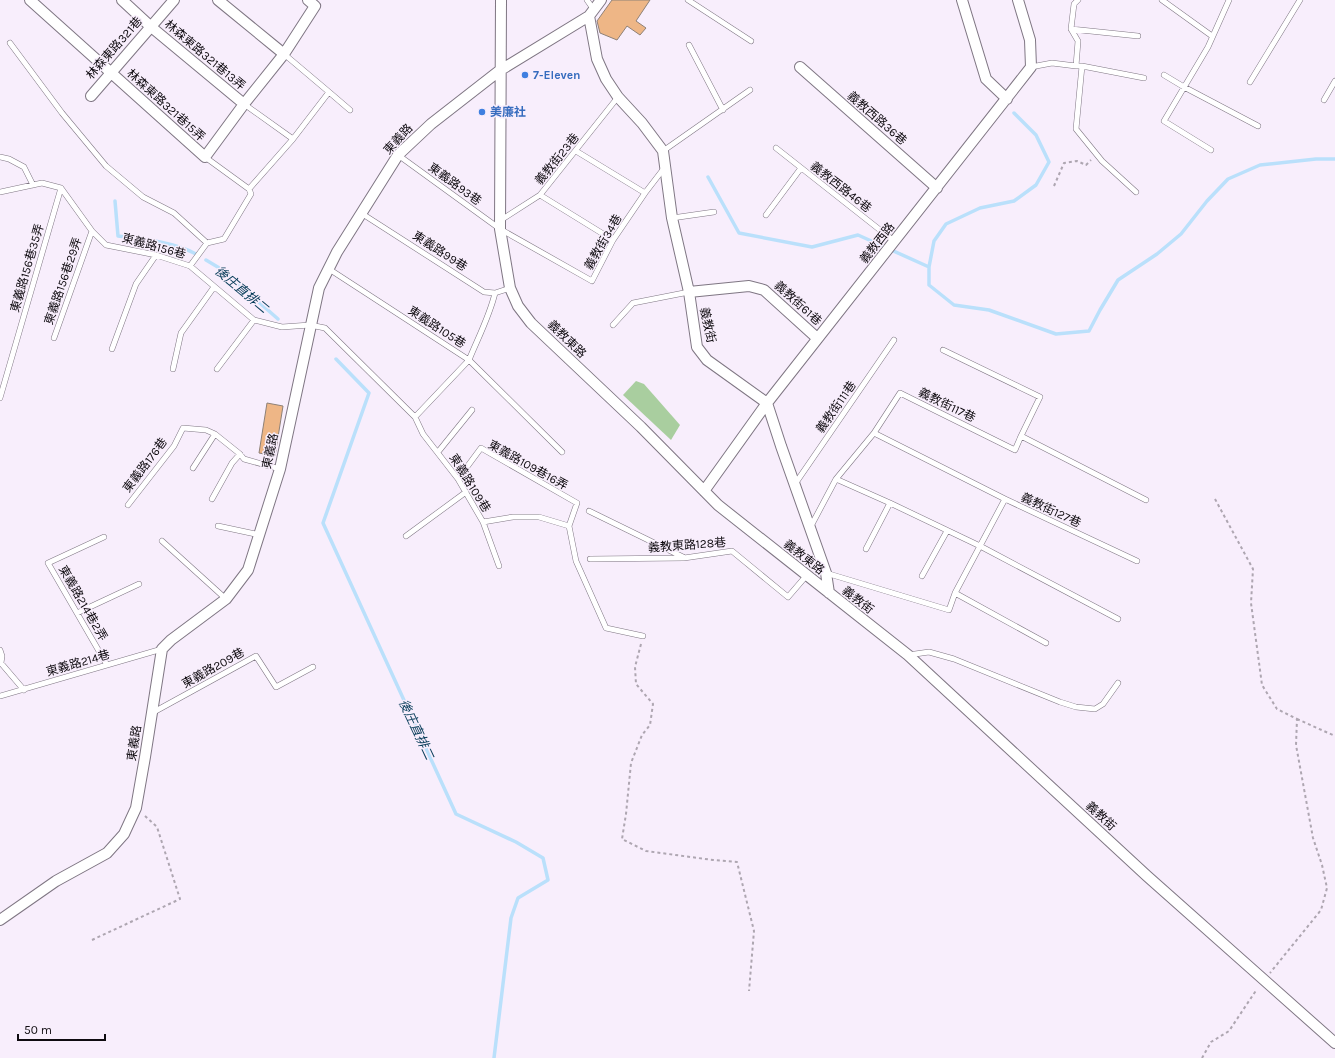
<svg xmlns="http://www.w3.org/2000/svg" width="1335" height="1058" viewBox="0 0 1335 1058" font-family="Karla,'Noto Sans TC',sans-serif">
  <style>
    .green { fill: #a9ce9f }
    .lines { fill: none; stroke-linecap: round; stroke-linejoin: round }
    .stream { stroke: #bae0fb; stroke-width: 3.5 }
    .building { fill: #eeb686; stroke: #8e8177 }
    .lane-casing { stroke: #7f7683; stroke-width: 6 }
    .street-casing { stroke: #7f7683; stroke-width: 12 }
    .path { stroke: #aea6b1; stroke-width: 2; stroke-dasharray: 3 3; stroke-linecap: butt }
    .lane { stroke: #fff; stroke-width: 5 }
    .street { stroke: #fff; stroke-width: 10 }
    .shop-dot { fill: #3f7fe0; stroke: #f8eefc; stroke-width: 1.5 }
    .labels { text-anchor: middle; stroke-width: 3; stroke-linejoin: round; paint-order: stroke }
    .street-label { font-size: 12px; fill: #0f0b10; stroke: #f8eefc }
    .shop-label { font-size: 12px; font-weight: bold; fill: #366cbe; stroke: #f8eefc; text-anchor: start }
    .water-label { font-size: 13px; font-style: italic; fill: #073c59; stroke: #f8eefc }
  </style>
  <rect width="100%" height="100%" fill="#f8eefc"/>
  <path class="green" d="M 636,381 L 644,384 L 680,425 L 671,440 L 623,395 Z"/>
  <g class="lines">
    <path class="stream" d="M 1014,113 L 1036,135 L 1049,162 L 1036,185 L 1014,201 L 980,208 L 946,224 L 934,241 L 929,267 L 929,285 L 954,305 L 989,310 L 1056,334 L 1089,331 L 1100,310 L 1118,280 L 1157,254 L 1181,234 L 1207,201 L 1228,179 L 1260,165 L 1316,159 L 1335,159
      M 708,177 L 739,233 L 812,247 L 858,235 L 929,267
      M 115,201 L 118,236 C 143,239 173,242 196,254
      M 206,260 L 221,269 L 278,319
      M 336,359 L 369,393 L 323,523 L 456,814 L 516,842 L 543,858 L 548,880 L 518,898 L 511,918 L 494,1058"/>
  </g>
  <path class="building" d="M 612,0 L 650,0 L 636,21 L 646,28 L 640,35 L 627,26 L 617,40 L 600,33 L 597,21 Z
    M 267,403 L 283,406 L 275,456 L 259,453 Z"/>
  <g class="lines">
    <defs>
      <path id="lane" d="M 587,0 L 594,10
        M 688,0 L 751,41
        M 1162,0 L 1212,36
        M 1071,29 L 1138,36
        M 10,43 L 62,113 L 106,166 L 143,197 L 174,213 L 207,243
        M 689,45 L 723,110
        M 1076,66 L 1078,41 L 1071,29 L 1074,4 L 1078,0
        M 1082,66 L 1144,78
        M 1031,67 L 1052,63 L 1076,66 L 1082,66 L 1076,129 L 1102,161 L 1136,192
        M 1164,75 L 1184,87 L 1258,126
        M 1250,82 L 1300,0
        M 329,92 L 350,110
        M 1324,100 L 1335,81
        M 244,104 L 293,139
        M 776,148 L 894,241
        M 1211,150 L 1164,121 L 1208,47 L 1229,0
        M 576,151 L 645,193
        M 663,151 L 750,90
        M 398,155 L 500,229 L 592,281 L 613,240 L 645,193 L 665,167
        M 0,157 L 9,159 L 24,167 L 33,185
        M 205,157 L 249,189
        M 0,192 L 42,183 L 61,188 L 92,231 L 106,245 L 156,255 L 190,266 L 254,320 L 282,327 L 310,325 L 325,328 L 415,417 L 423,434 L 458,479 L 483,522 L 513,517 L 539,517 L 569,526 L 576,561 L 606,628 L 643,636
        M 540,195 L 613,240
        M 361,213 L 484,292 L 495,293 L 510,288
        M 766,215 L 801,168
        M 672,218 L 714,212
        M 501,220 L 540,195 L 618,97
        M 190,266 L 207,243 L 224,239 L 251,194 L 249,189 L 293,139 L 329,92 L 284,54
        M 329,269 L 469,360 L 415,417
        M 495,293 C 490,315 478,338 469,360 L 562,452
        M 613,325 L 633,303 L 689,292
        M 54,338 L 92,231
        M 112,349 L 136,284 L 156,255
        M 943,350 L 1040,397 L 1021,436
        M 173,369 L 181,333 L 214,287
        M 217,369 L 254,320
        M 0,398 L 61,188
        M 874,433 L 900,393 L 1015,450 L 1021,436 L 1146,500
        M 438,452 L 472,410
        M 193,468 L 215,434
        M 458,479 L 481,448 L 577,503 L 569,526
        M 836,479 L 890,503 L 980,546 L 1118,619
        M 795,484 L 894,340
        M 212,499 L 232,463 L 240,454
        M 128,505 L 174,446 L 183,428 L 206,430 L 215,434 L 240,454 L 244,459 L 280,469
        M 589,511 L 683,557
        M 483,522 L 499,566
        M 218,526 L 260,535
        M 811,526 L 836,479 L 874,433 L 1005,499
        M 406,536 L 466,492
        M 104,537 L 48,563 L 107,665
        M 162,541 L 226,599
        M 866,549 L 890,503
        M 590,559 L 684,558 L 732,551 L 788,597 L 807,575
        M 826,573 L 949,610 L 955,593 L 1005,499 L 1137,561
        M 922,576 L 947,531
        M 955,593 L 1046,643
        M 77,613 L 139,584
        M 0,650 L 2,656 L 1,663
        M 908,655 L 929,652 L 954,659 L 1060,702 L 1076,707 L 1095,709 L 1103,704 L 1118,683
        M 0,662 L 24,690
        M 0,696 L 162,649
        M 152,713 L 256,656 L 276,687 L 313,667"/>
      <path id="street" d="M 30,0 L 205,157 L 244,104 L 284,54 L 315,6 L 308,0
        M 122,0 L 150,26 L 244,104
        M 218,0 L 284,54
        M 501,0 L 500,229 L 510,288 L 518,306 L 531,323 L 641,427 L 718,505 L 908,655 L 1147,876 L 1335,1043
        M 962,0 L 986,79 L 1007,99
        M 589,16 L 597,59 L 606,79 L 618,97 L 642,123 L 663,151 L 672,218 L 689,292 L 697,347 L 707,360 L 767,403 L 781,446 L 826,573 L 829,593
        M 800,67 L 937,188
        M 91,96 L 174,0
        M 689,292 L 749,286 L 764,290 L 817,338
        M 704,491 L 767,403 L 1031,67 L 1030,40 L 1018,0
        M 0,920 L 56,881 L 107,853 L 124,834 L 136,808 L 145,757 L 162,649 L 171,640 L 226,599 L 248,570 L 280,469 L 319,288 L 337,252 L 398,155 L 431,124 L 499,71 L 589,16 L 601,0"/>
    </defs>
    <use href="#lane" class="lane-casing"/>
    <use href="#street" class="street-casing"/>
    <path class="path" d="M 1054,186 L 1064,163 L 1077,161 L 1086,165 L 1091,160
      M 1215,499 L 1253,569 L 1251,603 L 1262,685 L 1277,709 L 1297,719 L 1296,745 L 1313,838 L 1322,865 L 1327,888 L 1321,910 L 1270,973
      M 641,644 L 635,667 L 636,684 L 653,704 L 650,725 L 642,735 L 631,763 L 626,814 L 622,839 L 646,851 L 713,860 L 737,862 L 754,931 L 749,991
      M 1297,719 L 1335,736
      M 92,940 L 180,899 L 157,827 L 144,815
      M 1202,1058 L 1211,1042 L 1229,1031 L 1257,989"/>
    <use href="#lane" class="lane"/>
    <use href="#street" class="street"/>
  </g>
  <g class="shop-dot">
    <circle cx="525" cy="75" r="4"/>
    <circle cx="482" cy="112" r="4"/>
  </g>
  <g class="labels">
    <g class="street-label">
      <text transform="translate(114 48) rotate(-49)" y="4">林森東路321巷</text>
      <text transform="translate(205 55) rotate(40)" y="4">林森東路321巷13弄</text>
      <text transform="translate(166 105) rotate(42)" y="4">林森東路321巷15弄</text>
      <text transform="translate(877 118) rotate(41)" y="4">義教西路36巷</text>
      <text transform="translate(398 139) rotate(-47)" y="4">東義路</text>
      <text transform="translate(557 159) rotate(-51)" y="4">義教街23巷</text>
      <text transform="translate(455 184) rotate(36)" y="4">東義路93巷</text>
      <text transform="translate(841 187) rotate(38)" y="4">義教西路46巷</text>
      <text transform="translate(603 242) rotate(-60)" y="4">義教街34巷</text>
      <text transform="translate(877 243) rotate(-52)" y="4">義教西路</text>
      <text transform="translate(154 246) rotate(15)" y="4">東義路156巷</text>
      <text transform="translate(440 251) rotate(33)" y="4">東義路99巷</text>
      <text transform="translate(27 268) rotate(-74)" y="4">東義路156巷35弄</text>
      <text transform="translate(63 281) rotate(-71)" y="4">東義路156巷29弄</text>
      <text transform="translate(798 303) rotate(42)" y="4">義教街61巷</text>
      <text transform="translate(708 325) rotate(78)" y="4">義教街</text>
      <text transform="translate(437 327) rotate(33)" y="4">東義路105巷</text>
      <text transform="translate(567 339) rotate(44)" y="4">義教東路</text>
      <text transform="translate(947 405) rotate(26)" y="4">義教街117巷</text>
      <text transform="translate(836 407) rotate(-55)" y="4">義教街111巷</text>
      <text transform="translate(270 451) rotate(-78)" y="4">東義路</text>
      <text transform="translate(145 465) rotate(-53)" y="4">東義路176巷</text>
      <text transform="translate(528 465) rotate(29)" y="4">東義路109巷16弄</text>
      <text transform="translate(470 483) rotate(58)" y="4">東義路109巷</text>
      <text transform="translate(1051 510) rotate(25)" y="4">義教街127巷</text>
      <text transform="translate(687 545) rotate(-4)" y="4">義教東路128巷</text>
      <text transform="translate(804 557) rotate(38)" y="4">義教東路</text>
      <text transform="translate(858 600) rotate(38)" y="4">義教街</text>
      <text transform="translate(83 603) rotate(60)" y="4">東義路214巷2弄</text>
      <text transform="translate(78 663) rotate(-16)" y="4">東義路214巷</text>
      <text transform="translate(213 668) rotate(-29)" y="4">東義路209巷</text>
      <text transform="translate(134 743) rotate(-81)" y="4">東義路</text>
      <text transform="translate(1101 816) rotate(43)" y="4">義教街</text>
    </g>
    <g class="shop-label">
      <text x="533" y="79">7-Eleven</text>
      <text x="490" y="116">美廉社</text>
    </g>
    <g class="water-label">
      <text transform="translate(242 289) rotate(40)" y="5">後庄直排二</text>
      <text transform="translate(417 729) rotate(65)" y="5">後庄直排二</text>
    </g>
  </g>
  <path d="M18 1034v6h87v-6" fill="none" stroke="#0f0b10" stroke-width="2"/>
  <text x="24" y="1034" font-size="12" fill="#0f0b10" stroke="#f8eefc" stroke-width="3" paint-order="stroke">50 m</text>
</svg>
